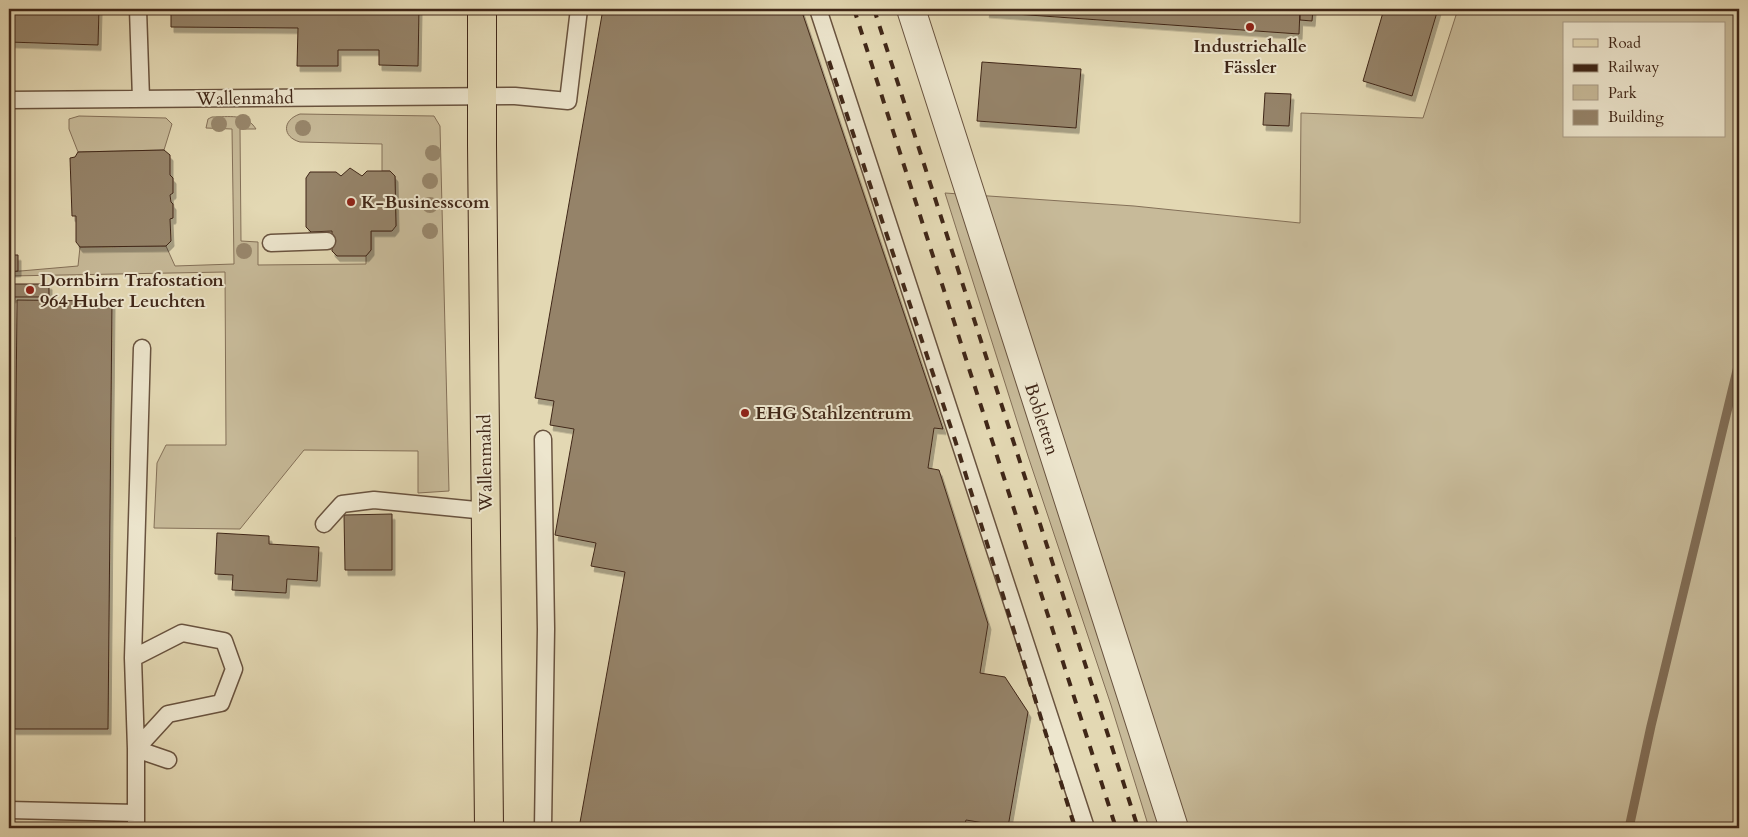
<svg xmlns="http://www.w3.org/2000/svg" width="1748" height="837" viewBox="0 0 1748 837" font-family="Cardo,serif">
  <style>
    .green { fill: #c7ba99; stroke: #847058; fill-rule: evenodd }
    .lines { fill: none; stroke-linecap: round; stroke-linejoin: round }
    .stream { stroke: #816d55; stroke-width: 9 }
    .building { fill: #958369; stroke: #402718; filter: url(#shadow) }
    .lane-casing { stroke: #69533f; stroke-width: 19 }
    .street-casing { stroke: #69533f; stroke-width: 30 }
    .primary-casing { stroke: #402718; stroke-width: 30 }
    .lane { stroke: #ede6ce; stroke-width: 16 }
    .street { stroke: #ede6ce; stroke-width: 28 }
    .primary { stroke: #e3d8b3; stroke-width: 28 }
    .rail { stroke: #402718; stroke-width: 4; stroke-dasharray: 9 9; stroke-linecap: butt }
    .tree { fill: #98876c }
    .poi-dot { fill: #8f2418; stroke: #ede6ce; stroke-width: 2 }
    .labels { text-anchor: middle; stroke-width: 4; stroke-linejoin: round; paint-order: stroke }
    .poi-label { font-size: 18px; font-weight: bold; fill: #402718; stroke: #ede6ce; text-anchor: start }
    .street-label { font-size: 18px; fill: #402718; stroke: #ede6ce }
  </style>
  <defs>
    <filter id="shadow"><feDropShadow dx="3" dy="5.5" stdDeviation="0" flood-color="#0004"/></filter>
  </defs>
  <rect width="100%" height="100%" fill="#e3d8b3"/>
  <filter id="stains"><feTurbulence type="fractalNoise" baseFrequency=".004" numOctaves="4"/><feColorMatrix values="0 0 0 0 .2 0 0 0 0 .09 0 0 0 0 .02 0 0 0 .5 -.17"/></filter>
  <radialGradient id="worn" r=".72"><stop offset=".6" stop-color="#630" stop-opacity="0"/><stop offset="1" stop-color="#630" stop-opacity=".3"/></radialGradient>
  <path class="green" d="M 1458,9 L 1739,9 L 1739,828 L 1149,828 L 1111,705 L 1028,456 L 945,193 L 1134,206 L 1300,223 L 1301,113 L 1423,118 ZM 1564,24 L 1724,24 L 1724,136 L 1564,136 Z
    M 300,114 L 434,116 L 440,126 L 449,491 L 418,493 L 418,451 L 304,450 L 240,529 L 154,528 L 157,463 L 166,445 L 226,445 L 225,272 L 9,276 L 9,272 L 78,266 L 80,247 L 166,246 L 175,266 L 234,264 L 232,129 L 206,128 L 208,119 L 212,117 C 229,117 246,113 256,129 L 240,129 L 241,241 L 258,242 L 258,265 L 366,264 L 366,256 L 371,250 L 371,231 L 391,231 L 396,226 L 395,176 L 390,171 L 382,171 L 382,144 L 300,142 C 282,137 282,120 300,114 Z
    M 79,116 L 166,118 L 172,124 L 164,150 L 78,152 L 69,129 L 69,119 Z"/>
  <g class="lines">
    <path class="stream" d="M 1629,828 L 1651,726 L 1739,362"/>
  </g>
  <path class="building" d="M 9,9 L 99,9 L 98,45 L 9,42 Z
    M 171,9 L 419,9 L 418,66 L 379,65 L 379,50 L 338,50 L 338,66 L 297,66 L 298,28 L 171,27 Z
    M 603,9 L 801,9 L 943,429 L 934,428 L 928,468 L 939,470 L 988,624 L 980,673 L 1005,677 L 1028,712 L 1008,827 L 966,820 L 964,828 L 579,828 L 625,572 L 591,566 L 596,543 L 555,535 L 574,429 L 550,425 L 554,401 L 535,398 Z
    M 987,9 L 1300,9 L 1299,34 L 986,12 Z
    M 1300,9 L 1313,9 L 1312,21 L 1300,20 Z
    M 1384,9 L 1438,9 L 1412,96 L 1363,81 Z
    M 982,62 L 1081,69 L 1076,128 L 977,121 Z
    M 1265,93 L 1291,94 L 1289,126 L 1263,125 Z
    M 164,150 L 170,155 L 170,175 L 173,178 L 173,193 L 170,195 L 171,202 L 173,204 L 173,218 L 170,219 L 171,241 L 166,246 L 80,247 L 76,242 L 76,216 L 72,216 L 70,158 L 75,157 L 78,152 Z
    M 350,168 L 362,176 L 367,171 L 390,171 L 395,176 L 396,226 L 392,231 L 371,231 L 371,250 L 366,256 L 337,256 L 332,251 L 332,231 L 311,232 L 306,227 L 306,178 L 310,172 L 336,172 L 341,176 Z
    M 9,255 L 18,255 L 18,271 L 9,272 Z
    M 11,284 L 49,284 L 49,297 L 10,297 Z
    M 17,300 L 112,301 L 108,729 L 13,729 Z
    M 392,514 L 392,570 L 345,570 L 344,515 Z
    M 217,533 L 269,536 L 269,544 L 319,547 L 317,581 L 287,579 L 286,593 L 232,590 L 233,575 L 215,574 Z
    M 9,537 L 15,537 L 14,636 L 9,635 Z"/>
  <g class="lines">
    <defs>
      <path id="lane" d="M 138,9 L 141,99
        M 818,9 L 1086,828
        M 9,100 L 515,96 L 568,101 L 579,9
        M 271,243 L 327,241
        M 543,439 L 546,629 L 543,828
        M 324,524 L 342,504 L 374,500 L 486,511
        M 133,658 L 142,348
        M 136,749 L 168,760
        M 9,810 L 136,813
        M 136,828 L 136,749 L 133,658 L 182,633 L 224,641 L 234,669 L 221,703 L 168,714 L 136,749"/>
      <path id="street" d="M 911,9 L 1174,828"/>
      <path id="primary" d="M 482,9 L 482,145 L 489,828"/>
    </defs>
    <use href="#lane" class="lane-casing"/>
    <use href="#street" class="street-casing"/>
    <use href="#primary" class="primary-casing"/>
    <use href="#lane" class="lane"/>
    <use href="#street" class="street"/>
    <use href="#primary" class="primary"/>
    <path class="rail" d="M 854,9 L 1116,828
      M 874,9 L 1138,828
      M 829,61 L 955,440 L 1075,828"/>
  </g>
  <g class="tree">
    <circle cx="243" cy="122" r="8"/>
    <circle cx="219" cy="124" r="8"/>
    <circle cx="303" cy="128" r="8"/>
    <circle cx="433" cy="153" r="8"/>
    <circle cx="430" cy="181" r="8"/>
    <circle cx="430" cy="205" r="8"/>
    <circle cx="430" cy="231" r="8"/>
    <circle cx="244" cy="251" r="8"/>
  </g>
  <g class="poi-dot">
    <circle cx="1250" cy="27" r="5"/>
    <circle cx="351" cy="202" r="5"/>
    <circle cx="30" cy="290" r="5"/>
    <circle cx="745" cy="413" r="5"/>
  </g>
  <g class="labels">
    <g class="poi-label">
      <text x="1250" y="52" text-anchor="middle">Industriehalle<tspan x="1250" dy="21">Fässler</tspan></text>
      <text x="361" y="208">K-Businesscom</text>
      <text x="40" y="286">Dornbirn Trafostation<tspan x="40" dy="21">964 Huber Leuchten</tspan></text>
      <text x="755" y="419">EHG Stahlzentrum</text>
    </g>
    <g class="street-label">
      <text transform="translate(245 98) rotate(-1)" y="6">Wallenmahd</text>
      <text transform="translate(1042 419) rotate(72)" y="6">Bobletten</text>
      <text transform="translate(485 463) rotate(-91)" y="6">Wallenmahd</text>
    </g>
  </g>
  <rect width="1748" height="837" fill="none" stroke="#e3d8b3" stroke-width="30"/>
  <rect x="10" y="10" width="1728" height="817" fill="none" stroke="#402718" stroke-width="2.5"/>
  <rect x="15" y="15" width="1718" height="807" fill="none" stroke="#402718"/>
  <rect x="1563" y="22" width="162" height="115" fill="#ede6ce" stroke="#a89a85"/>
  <rect x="1573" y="39" width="25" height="8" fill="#e3d8b3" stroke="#a89a85"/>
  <text x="1608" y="48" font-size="15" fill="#402718">Road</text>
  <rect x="1573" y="64" width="25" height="8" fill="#402718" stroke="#a89a85"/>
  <text x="1608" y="72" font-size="15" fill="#402718">Railway</text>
  <rect x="1573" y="85" width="25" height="15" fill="#c7ba99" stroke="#a89a85"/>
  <text x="1608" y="98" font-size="15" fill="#402718">Park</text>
  <rect x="1573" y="110" width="25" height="15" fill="#958369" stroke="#a89a85"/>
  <text x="1608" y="122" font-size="15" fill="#402718">Building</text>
  <rect width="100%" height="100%" filter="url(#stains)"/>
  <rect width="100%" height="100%" fill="url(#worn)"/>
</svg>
